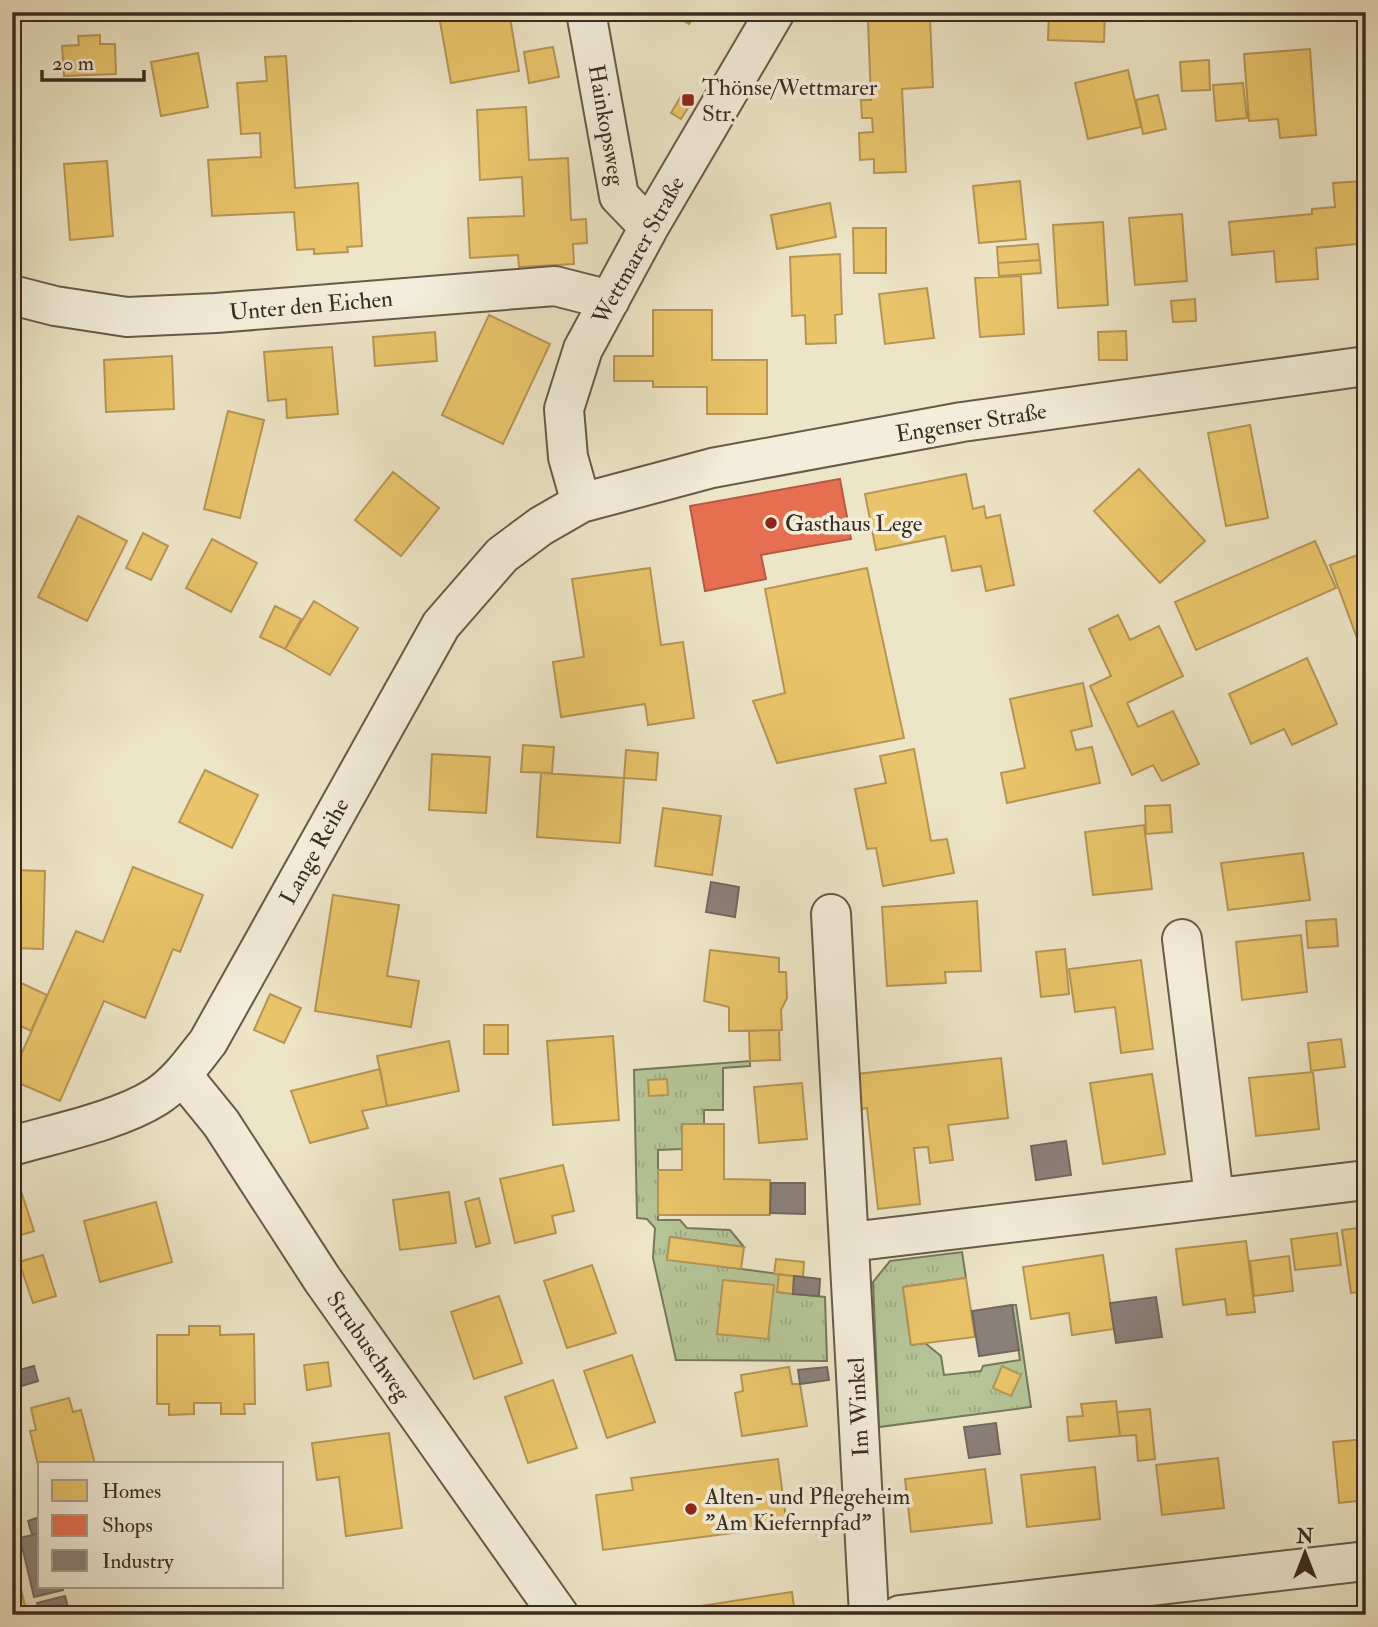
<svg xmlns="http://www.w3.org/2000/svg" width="1378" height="1627" viewBox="0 0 1378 1627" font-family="'IM FELL Double Pica',serif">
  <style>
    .grass { fill: url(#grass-tufts); stroke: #78785c; stroke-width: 2 }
    .homes { fill: #e9c46a; stroke: #b59654; stroke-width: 2 }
    .shops { fill: #e76f51; stroke: #b35b43; stroke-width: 2 }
    .industry { fill: #8a817c; stroke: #726761; stroke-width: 2 }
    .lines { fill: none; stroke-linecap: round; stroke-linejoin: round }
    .minor-casing { stroke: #685a4a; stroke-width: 42 }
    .minor { stroke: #f3eedb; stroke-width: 38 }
    .poi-dot { fill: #8f2418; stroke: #f3eedb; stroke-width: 2.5 }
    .labels { text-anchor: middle; stroke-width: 7; stroke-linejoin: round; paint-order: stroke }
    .poi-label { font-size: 23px; fill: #3b2b21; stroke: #f3eedb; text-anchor: start }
    .street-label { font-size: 23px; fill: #3b2b21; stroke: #f3eedb }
  </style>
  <defs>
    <pattern id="grass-tufts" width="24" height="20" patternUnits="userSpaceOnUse" patternTransform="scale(1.75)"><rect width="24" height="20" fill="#b5c598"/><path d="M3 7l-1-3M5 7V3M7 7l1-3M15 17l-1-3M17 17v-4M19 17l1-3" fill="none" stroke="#9da983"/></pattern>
  </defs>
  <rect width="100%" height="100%" fill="#ede5c7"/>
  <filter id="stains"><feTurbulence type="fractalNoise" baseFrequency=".00286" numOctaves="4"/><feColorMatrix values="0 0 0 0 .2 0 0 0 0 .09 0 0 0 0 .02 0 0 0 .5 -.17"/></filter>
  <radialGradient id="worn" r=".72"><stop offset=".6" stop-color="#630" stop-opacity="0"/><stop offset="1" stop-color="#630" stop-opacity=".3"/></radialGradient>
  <path class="grass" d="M 750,1061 L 750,1066 L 723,1068 L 723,1110 L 704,1110 L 704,1124 L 682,1124 L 682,1149 L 658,1150 L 658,1220 L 680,1220 L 687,1228 L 730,1230 L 744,1247 L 670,1237 L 667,1259 L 779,1274 L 778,1292 L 825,1297 L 827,1361 L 676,1360 L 653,1258 L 655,1228 L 647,1219 L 637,1218 L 634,1070 Z
    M 962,1252 L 966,1278 L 903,1287 L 911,1345 L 925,1343 L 941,1356 L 944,1375 L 981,1371 L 983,1366 L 1020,1360 L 1012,1305 L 1016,1305 L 1031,1407 L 879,1427 L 873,1282 L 890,1261 Z"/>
  <path class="homes" d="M 459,12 L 509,12 L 519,71 L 451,83 L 439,16 Z
    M 670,12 L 696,12 L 689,24 Z
    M 1049,12 L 1105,12 L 1104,42 L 1048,40 Z
    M 930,19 L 933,87 L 902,89 L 906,172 L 874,173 L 874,159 L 860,160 L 859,133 L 873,132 L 872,118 L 862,118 L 861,100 L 871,100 L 868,21 Z
    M 100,35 L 100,44 L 115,44 L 116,74 L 64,76 L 62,46 L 79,45 L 78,36 Z
    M 553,47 L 559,77 L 529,83 L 524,52 Z
    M 1310,49 L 1316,135 L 1280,138 L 1278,119 L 1249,121 L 1244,54 Z
    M 198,53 L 208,107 L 161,116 L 151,62 Z
    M 286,56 L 295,188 L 358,183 L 362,246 L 347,247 L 348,252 L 314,254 L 314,249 L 297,250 L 294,212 L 212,216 L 208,160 L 261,157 L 260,133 L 241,134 L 237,83 L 267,81 L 265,57 Z
    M 1209,60 L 1210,90 L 1182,91 L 1180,62 Z
    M 1128,70 L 1141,127 L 1088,139 L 1075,83 Z
    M 1243,83 L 1247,118 L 1216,121 L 1213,85 Z
    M 682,94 L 693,100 L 681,119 L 671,113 Z
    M 1158,95 L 1166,129 L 1143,134 L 1136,100 Z
    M 526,107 L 529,160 L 568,158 L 571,220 L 586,219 L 587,243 L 573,244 L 574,264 L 519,267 L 518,255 L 470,258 L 468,218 L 524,216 L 522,177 L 480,180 L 477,110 Z
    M 12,121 L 18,182 L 12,182 Z
    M 107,161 L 113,236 L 70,240 L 64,164 Z
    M 1020,181 L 1026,239 L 979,243 L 973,186 Z
    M 1362,181 L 1366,243 L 1316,248 L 1318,279 L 1276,282 L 1274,251 L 1232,255 L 1229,222 L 1312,214 L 1312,209 L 1335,207 L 1333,183 Z
    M 830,203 L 836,237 L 777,249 L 771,215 Z
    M 1182,214 L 1187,281 L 1135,285 L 1129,218 Z
    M 1103,222 L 1108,305 L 1058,308 L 1053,225 Z
    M 853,228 L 886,228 L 886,273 L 854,273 Z
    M 1038,244 L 1040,260 L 998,263 L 997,247 Z
    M 840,254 L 842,314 L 835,315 L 836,343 L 806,344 L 805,315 L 792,316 L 790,257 Z
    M 1040,260 L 1041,273 L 999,276 L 998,263 Z
    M 1021,276 L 1024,334 L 980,337 L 975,278 Z
    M 927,288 L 934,338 L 885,344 L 879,294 Z
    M 1195,299 L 1196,321 L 1173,322 L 1171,301 Z
    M 653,310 L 712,310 L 712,360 L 767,360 L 767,414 L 707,414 L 707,387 L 653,387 L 653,381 L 614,381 L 614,356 L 653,356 Z
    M 489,315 L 550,344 L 503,444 L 442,415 Z
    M 1126,331 L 1127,360 L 1099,360 L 1098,332 Z
    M 435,332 L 437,361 L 375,366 L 373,337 Z
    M 332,347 L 338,414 L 287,418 L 286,399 L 268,401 L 264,352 Z
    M 172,356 L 174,409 L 106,412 L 104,360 Z
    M 228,411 L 264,420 L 240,518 L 204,509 Z
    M 1250,425 L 1268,518 L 1226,526 L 1208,433 Z
    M 1139,469 L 1205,541 L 1160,583 L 1094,511 Z
    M 393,472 L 439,508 L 401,556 L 355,520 Z
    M 966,474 L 973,509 L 984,506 L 986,518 L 1000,515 L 1014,585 L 986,591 L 981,566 L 952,571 L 945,536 L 876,550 L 865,494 Z
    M 78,516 L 127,541 L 87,621 L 38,597 Z
    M 143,533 L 168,546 L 151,580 L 126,568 Z
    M 212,539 L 257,563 L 231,612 L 186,588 Z
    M 1315,541 L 1336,588 L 1196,650 L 1175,602 Z
    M 1366,552 L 1366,635 L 1357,638 L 1330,565 Z
    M 650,568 L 661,645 L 683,642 L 694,718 L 648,725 L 645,704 L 561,717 L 553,662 L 584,657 L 572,579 Z
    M 867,568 L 904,738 L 777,763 L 753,701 L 785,693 L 765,589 Z
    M 314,601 L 358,628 L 330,675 L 285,649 Z
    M 275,606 L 301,619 L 285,649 L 260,637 Z
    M 1118,615 L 1130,640 L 1159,626 L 1183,676 L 1127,703 L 1138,727 L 1173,711 L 1199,764 L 1162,781 L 1153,765 L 1132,775 L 1090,686 L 1111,676 L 1089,629 Z
    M 1307,658 L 1337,724 L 1292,745 L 1284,729 L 1251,744 L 1229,694 Z
    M 1083,683 L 1092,726 L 1071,731 L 1076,750 L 1092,747 L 1100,783 L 1007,803 L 1001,773 L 1025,768 L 1010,699 Z
    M 523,745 L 554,747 L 552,773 L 521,772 Z
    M 914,749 L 931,841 L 947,839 L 954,873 L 883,886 L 876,848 L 867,849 L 855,789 L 886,783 L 880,756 Z
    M 626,750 L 658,753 L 656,780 L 624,778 Z
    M 432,754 L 490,757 L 486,813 L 429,810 Z
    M 205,770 L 258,795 L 232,848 L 179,822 Z
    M 541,773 L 624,778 L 620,843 L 537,837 Z
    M 1170,805 L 1172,832 L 1146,834 L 1145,806 Z
    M 663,808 L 721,816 L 712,875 L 655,866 Z
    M 1144,825 L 1152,889 L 1093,895 L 1085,832 Z
    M 1303,853 L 1310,900 L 1228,910 L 1221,863 Z
    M 133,867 L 203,895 L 180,952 L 173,949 L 145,1018 L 104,1001 L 60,1101 L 12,1080 L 12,1075 L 76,931 L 103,942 Z
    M 12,870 L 45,871 L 43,949 L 12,948 Z
    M 333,895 L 399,905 L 387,976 L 419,981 L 411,1027 L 315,1011 Z
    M 977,901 L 981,971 L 945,972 L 946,983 L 887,986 L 882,907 Z
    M 1336,919 L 1338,946 L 1308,948 L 1306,921 Z
    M 1301,935 L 1307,992 L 1242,1000 L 1236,942 Z
    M 1065,949 L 1069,994 L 1041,997 L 1036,952 Z
    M 710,950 L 779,958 L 779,972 L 786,972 L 787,998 L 781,1010 L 782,1030 L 729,1031 L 729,1007 L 704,1001 Z
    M 1141,960 L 1153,1049 L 1121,1053 L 1115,1007 L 1075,1012 L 1069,969 Z
    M 19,982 L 47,995 L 31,1031 L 12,1022 L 12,997 Z
    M 270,994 L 301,1008 L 284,1043 L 254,1030 Z
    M 484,1025 L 508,1025 L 508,1054 L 484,1054 Z
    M 779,1030 L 780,1060 L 750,1061 L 749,1031 Z
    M 613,1036 L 619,1120 L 553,1125 L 547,1041 Z
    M 1341,1039 L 1345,1067 L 1311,1071 L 1308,1043 Z
    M 449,1041 L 459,1091 L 387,1106 L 377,1056 Z
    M 1001,1058 L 1008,1118 L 948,1125 L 953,1160 L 930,1163 L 928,1147 L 914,1148 L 920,1204 L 878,1209 L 867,1108 L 861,1109 L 857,1074 Z
    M 380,1069 L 387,1106 L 362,1111 L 368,1128 L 310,1143 L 291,1091 Z
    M 1313,1072 L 1319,1129 L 1256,1136 L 1249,1078 Z
    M 1152,1074 L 1165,1154 L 1103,1164 L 1090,1083 Z
    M 667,1079 L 668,1095 L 649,1096 L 648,1080 Z
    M 802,1083 L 807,1139 L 759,1143 L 754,1087 Z
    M 682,1124 L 724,1124 L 724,1179 L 770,1180 L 770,1215 L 658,1215 L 658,1170 L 682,1170 Z
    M 563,1165 L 574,1211 L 552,1216 L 556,1233 L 515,1243 L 500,1179 Z
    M 21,1191 L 34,1231 L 12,1238 L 12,1194 Z
    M 449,1192 L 456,1243 L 400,1250 L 393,1200 Z
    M 479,1198 L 490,1243 L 476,1247 L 465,1202 Z
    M 156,1202 L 172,1262 L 100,1282 L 84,1221 Z
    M 1366,1227 L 1366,1291 L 1351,1293 L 1342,1230 Z
    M 1337,1233 L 1341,1265 L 1295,1270 L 1291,1239 Z
    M 670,1237 L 744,1247 L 741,1269 L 667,1260 Z
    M 1246,1241 L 1255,1312 L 1227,1315 L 1225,1299 L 1183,1305 L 1176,1249 Z
    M 43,1255 L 56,1296 L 33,1303 L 19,1262 Z
    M 1103,1255 L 1114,1329 L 1072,1335 L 1069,1313 L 1031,1319 L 1023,1267 Z
    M 1289,1256 L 1293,1291 L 1254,1296 L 1250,1261 Z
    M 776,1259 L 804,1262 L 803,1277 L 774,1274 Z
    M 592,1265 L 616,1333 L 567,1348 L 544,1281 Z
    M 779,1274 L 794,1276 L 793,1294 L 777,1292 Z
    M 966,1278 L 975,1337 L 911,1345 L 903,1287 Z
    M 723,1280 L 774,1285 L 768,1339 L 717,1334 Z
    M 499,1296 L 522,1363 L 474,1379 L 451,1312 Z
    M 189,1326 L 220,1326 L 220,1335 L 254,1334 L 255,1404 L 244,1404 L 245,1414 L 221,1414 L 221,1403 L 194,1403 L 194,1414 L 169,1415 L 169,1404 L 157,1404 L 157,1335 L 189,1335 Z
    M 632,1355 L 655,1422 L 607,1438 L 584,1371 Z
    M 328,1362 L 331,1386 L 307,1390 L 304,1365 Z
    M 1002,1366 L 1021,1375 L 1011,1396 L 993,1388 Z
    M 789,1367 L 792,1384 L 800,1384 L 807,1426 L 742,1436 L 735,1393 L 743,1391 L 741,1375 Z
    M 553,1380 L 577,1448 L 528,1463 L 505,1397 Z
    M 69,1398 L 73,1412 L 81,1410 L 95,1464 L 40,1464 L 40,1473 L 30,1431 L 36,1430 L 31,1408 Z
    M 1116,1401 L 1120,1436 L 1069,1441 L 1067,1417 L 1083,1416 L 1081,1404 Z
    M 1150,1409 L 1155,1459 L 1138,1461 L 1136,1435 L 1120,1436 L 1117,1412 Z
    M 389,1433 L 402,1528 L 346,1536 L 339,1477 L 317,1480 L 312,1443 Z
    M 1366,1439 L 1366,1500 L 1339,1503 L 1333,1442 Z
    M 1218,1458 L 1224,1508 L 1162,1515 L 1156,1465 Z
    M 778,1459 L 787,1526 L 603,1550 L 596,1495 L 633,1490 L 631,1478 Z
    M 1095,1467 L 1100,1519 L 1027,1527 L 1021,1475 Z
    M 985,1469 L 992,1523 L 911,1532 L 905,1479 Z
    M 16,1567 L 27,1615 L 12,1615 L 12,1568 Z
    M 792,1592 L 795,1615 L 648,1615 L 648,1614 Z"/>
  <path class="shops" d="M 840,479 L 851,539 L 761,555 L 766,579 L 705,591 L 690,506 Z"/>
  <path class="industry" d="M 711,882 L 739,887 L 735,917 L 706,912 Z
    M 1066,1141 L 1071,1175 L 1036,1180 L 1031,1146 Z
    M 771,1183 L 805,1183 L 805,1214 L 770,1213 Z
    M 794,1276 L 820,1279 L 819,1296 L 793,1294 Z
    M 1156,1297 L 1162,1337 L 1116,1343 L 1110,1303 Z
    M 1012,1305 L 1019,1350 L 979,1356 L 972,1311 Z
    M 34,1366 L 38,1381 L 12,1389 L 12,1372 Z
    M 827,1367 L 829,1380 L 800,1384 L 798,1370 Z
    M 996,1423 L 1000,1454 L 969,1458 L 964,1427 Z
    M 40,1517 L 40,1533 L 32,1535 L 28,1521 Z
    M 40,1533 L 40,1587 L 63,1587 L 63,1590 L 34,1597 L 20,1538 Z
    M 65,1596 L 70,1615 L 40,1615 L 37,1603 Z"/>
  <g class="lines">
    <defs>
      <path id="minor" d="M 586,12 L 619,196 L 649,227
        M 12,295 L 55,306 L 127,317 L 216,313 L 555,286 L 610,300
        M 581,503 L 568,457 L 564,409 L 583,349 L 649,227 L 775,12
        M 831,914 L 869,1615
        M 1182,939 L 1214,1197
        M 182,1075 L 221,1123 L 322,1279 L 559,1615
        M 12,1146 C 56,1133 118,1121 156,1097 C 178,1083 192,1062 208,1042 L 441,625 L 502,555 L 541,526 L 581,503 L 712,468 L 962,422 L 1366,366
        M 850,1242 L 1366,1180
        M 900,1615 L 1366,1561"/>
    </defs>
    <use href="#minor" class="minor-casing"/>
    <use href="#minor" class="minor"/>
  </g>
  <g class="poi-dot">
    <rect x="681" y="93" width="14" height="14" rx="3.5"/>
    <circle cx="771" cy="523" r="7"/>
    <circle cx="691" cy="1509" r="7"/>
  </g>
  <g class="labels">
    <g class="poi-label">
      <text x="702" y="95">Thönse/Wettmarer<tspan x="702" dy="26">Str.</tspan></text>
      <text x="785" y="531">Gasthaus Lege</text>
      <text x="705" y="1504">Alten- und Pflegeheim<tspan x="705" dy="26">"Am Kiefernpfad"</tspan></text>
    </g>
    <g class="street-label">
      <text transform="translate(607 125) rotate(80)" y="8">Hainkopsweg</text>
      <text transform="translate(638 250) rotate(-61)" y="8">Wettmarer Straße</text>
      <text transform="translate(311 305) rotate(-5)" y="8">Unter den Eichen</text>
      <text transform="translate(971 422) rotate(-9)" y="8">Engenser Straße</text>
      <text transform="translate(314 851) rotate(-61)" y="8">Lange Reihe</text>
      <text transform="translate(369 1346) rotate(55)" y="8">Strubuschweg</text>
      <text transform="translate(858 1407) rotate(-93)" y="8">Im Winkel</text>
    </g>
  </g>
  <rect width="1378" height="1627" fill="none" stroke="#ede5c7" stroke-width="42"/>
  <rect x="14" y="14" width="1350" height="1599" fill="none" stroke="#3b2b21" stroke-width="3.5"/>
  <rect x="21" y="21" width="1336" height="1585" fill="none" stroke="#3b2b21" stroke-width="2"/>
  <rect x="38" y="1462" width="245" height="126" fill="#f3eedb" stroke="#a9a091" stroke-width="2"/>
  <rect x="52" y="1480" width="35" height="21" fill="#e9c46a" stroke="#a9a091" stroke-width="2"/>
  <text x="102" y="1498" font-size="21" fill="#3b2b21">Homes</text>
  <rect x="52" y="1515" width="35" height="21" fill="#e76f51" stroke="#a9a091" stroke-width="2"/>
  <text x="102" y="1532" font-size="21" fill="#3b2b21">Shops</text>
  <rect x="52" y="1550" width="35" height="21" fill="#8a817c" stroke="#a9a091" stroke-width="2"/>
  <text x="102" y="1568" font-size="21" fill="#3b2b21">Industry</text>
  <g transform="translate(1305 1553)" stroke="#f3eedb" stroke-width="5" paint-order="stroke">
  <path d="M0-5L12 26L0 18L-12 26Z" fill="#3b2b21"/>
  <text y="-10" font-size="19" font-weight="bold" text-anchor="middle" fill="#3b2b21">N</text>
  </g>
  <path d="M42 70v10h102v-10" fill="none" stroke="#3b2b21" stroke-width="3.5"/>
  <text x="52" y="70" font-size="21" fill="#3b2b21" stroke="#f3eedb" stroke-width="5" paint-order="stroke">20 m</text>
  <rect width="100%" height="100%" filter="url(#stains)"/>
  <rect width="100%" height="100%" fill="url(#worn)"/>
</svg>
